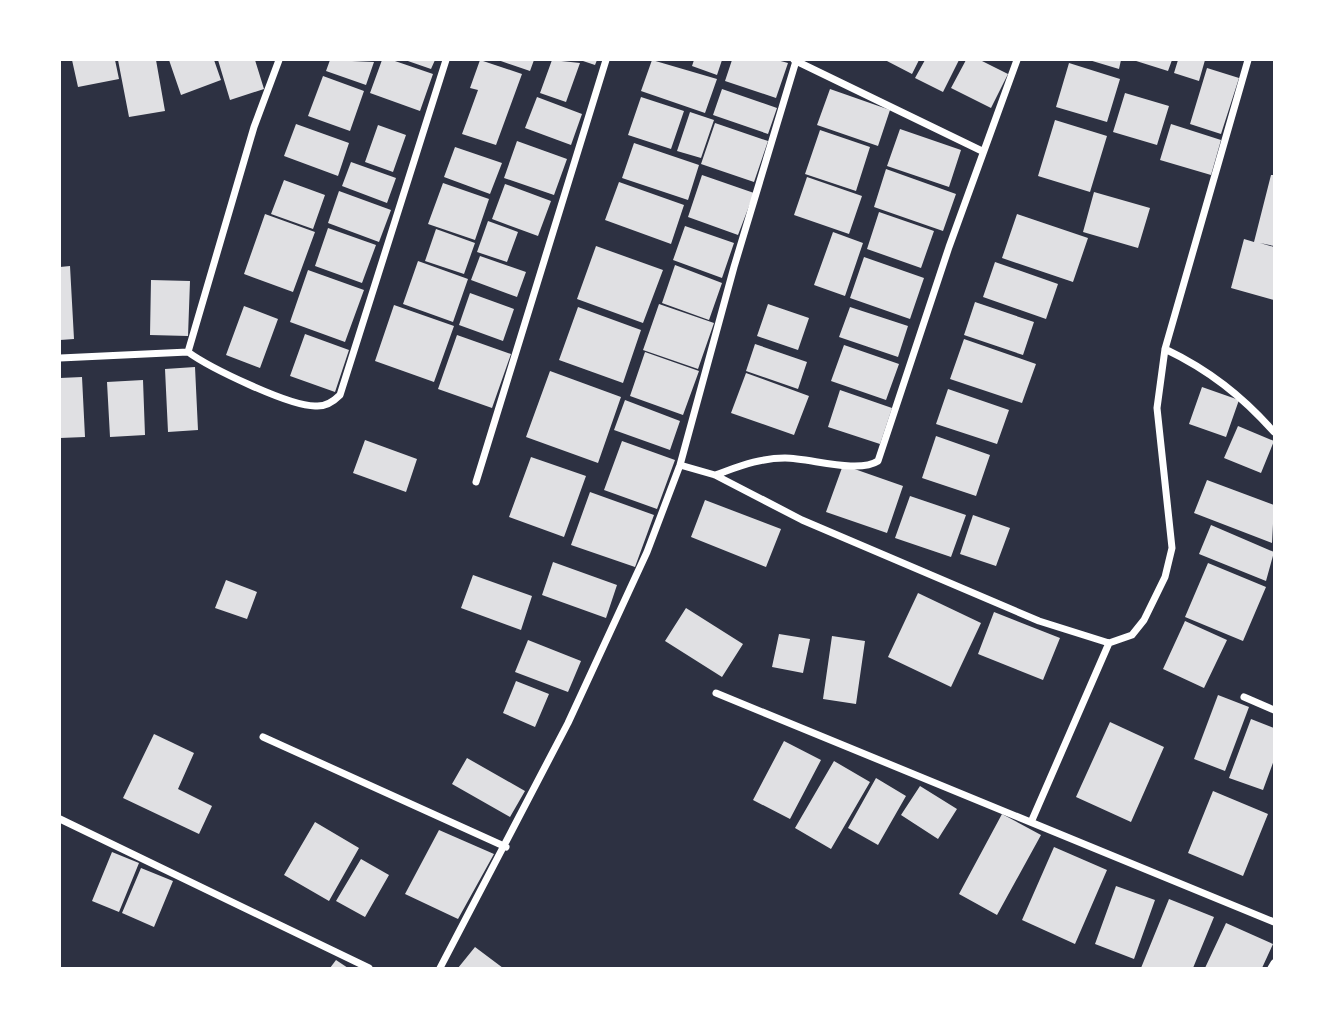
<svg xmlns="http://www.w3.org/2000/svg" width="1334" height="1028" viewBox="0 0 1334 1028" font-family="'IBM Plex Sans',sans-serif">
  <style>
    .building { fill: #e0e0e3 }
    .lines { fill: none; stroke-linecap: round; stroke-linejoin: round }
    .minor { stroke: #fff; stroke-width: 7 }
  </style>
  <rect width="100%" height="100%" fill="#2d3142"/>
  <path class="building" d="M 72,60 L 115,60 L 119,79 L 78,87 Z
    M 118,60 L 156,60 L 165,111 L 129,117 Z
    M 169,60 L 214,60 L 221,80 L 181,95 Z
    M 218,60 L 255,60 L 264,89 L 230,100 Z
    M 330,60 L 374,62 L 366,85 L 326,71 Z
    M 382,60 L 392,60 L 433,74 L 420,111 L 370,93 Z
    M 405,60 L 435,60 L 431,69 Z
    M 480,60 L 522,74 L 496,145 L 462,134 L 478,90 L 470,88 Z
    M 498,60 L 534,60 L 530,71 Z
    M 552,60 L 580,63 L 566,102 L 540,93 Z
    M 580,60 L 597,60 L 595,65 Z
    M 652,60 L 717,79 L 705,113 L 641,91 Z
    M 694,60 L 722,60 L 717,75 L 692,66 Z
    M 732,60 L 777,60 L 788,63 L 776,98 L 725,81 Z
    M 885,60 L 919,60 L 912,74 Z
    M 925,60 L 959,60 L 943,92 L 915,78 Z
    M 966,60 L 980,60 L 1008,74 L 991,108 L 951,88 Z
    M 1089,60 L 1121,60 L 1119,69 Z
    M 1133,60 L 1172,60 L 1168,71 Z
    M 1178,60 L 1205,60 L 1199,81 L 1174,73 Z
    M 1069,63 L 1120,79 L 1107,122 L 1056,107 Z
    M 1207,68 L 1239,78 L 1221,134 L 1190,124 Z
    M 323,76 L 364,91 L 350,131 L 308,116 Z
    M 722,89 L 777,108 L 768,134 L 713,115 Z
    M 830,89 L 890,110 L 878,146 L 817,125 Z
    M 1125,93 L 1169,106 L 1157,145 L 1113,132 Z
    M 537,97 L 582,114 L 571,145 L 525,128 Z
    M 641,97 L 684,111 L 671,149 L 628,135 Z
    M 690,112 L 714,120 L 701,158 L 677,151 Z
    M 1055,120 L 1107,136 L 1090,192 L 1038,176 Z
    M 715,123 L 768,141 L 754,182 L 701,164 Z
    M 296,124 L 349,143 L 338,176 L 284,156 Z
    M 1171,124 L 1221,140 L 1211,175 L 1160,160 Z
    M 378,125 L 406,135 L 393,172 L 365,162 Z
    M 900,129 L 961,150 L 949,187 L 887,166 Z
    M 820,130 L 870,147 L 856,191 L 805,174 Z
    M 517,141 L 567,159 L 554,195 L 504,178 Z
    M 634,143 L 699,165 L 688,200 L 622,178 Z
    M 455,147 L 502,163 L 490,194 L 444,177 Z
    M 351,162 L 396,178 L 387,203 L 342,186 Z
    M 886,169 L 956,194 L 943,231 L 874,207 Z
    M 702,175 L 754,193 L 738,235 L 688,217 Z
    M 1271,175 L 1274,175 L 1274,246 L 1260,243 L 1274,247 L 1274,300 L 1231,288 L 1244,239 L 1254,242 Z
    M 807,177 L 862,196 L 849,234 L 794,215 Z
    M 284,180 L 325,195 L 313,229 L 271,214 Z
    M 619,182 L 684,205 L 671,244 L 605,220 Z
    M 443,183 L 489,199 L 475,240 L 428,224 Z
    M 505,184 L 551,201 L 538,236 L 492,219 Z
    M 339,191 L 391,210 L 379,242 L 328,223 Z
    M 1094,192 L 1150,208 L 1138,248 L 1083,232 Z
    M 879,212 L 934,231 L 921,268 L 867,249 Z
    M 265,214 L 315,232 L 293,292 L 244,274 Z
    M 1017,214 L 1088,238 L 1073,282 L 1002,258 Z
    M 488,221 L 518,232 L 507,262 L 477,252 Z
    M 685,226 L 734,243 L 722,278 L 673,260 Z
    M 328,228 L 376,245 L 362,283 L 315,266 Z
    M 436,229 L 475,243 L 464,274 L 425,261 Z
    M 833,232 L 863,243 L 845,296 L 814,285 Z
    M 596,246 L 663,270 L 643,323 L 577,299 Z
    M 480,256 L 526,272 L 517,297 L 471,280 Z
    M 864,257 L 924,278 L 910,319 L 850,298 Z
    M 418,261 L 468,279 L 453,322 L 403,304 Z
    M 995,262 L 1058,284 L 1046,319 L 983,297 Z
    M 675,265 L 722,283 L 709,320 L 662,303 Z
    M 70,266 L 74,339 L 60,340 L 60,267 Z
    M 308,270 L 364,290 L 345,342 L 290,322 Z
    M 151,280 L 190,281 L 188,336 L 150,335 Z
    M 470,293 L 514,309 L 503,341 L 459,325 Z
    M 975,302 L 1034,322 L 1023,355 L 964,335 Z
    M 659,304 L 714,323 L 698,369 L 643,350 Z
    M 768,304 L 809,318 L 798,350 L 757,336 Z
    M 394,305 L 454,326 L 434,382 L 375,361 Z
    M 244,306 L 278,319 L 260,368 L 226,355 Z
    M 578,307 L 641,330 L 623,383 L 559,360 Z
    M 850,307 L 908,326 L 898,357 L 839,337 Z
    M 305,334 L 349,350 L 335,392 L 290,376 Z
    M 457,335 L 511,354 L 492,408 L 438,389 Z
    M 964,339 L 1036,364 L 1022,403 L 950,379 Z
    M 755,344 L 807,362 L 798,389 L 746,371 Z
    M 844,345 L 899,364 L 886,400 L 831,381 Z
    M 645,352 L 699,371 L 683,415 L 630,396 Z
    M 195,367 L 198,430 L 168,432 L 165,369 Z
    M 550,371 L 621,397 L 598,463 L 526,437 Z
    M 746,373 L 809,396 L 794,435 L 731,413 Z
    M 82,377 L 85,437 L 60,438 L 60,378 Z
    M 143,380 L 145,435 L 110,437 L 107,382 Z
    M 1202,387 L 1239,400 L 1226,437 L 1189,424 Z
    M 948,389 L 1009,410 L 997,444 L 936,424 Z
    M 840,390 L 892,408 L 880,444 L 828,427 Z
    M 625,400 L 680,421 L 670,450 L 614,430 Z
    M 1238,426 L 1274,441 L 1261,473 L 1224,458 Z
    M 936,436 L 990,455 L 976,496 L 922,478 Z
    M 365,440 L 417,459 L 406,492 L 353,473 Z
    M 622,441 L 675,460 L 657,509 L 604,490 Z
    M 531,457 L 586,476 L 564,537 L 509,517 Z
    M 843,465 L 903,486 L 887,533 L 826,512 Z
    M 1207,480 L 1274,505 L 1272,543 L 1194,513 Z
    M 590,492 L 654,515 L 635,567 L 571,545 Z
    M 910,496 L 966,515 L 951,557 L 895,538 Z
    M 705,500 L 781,529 L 766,567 L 691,537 Z
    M 973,515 L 1010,528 L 996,566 L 960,554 Z
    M 1211,525 L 1274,552 L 1266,581 L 1199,554 Z
    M 553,562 L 617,585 L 606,618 L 542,595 Z
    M 1208,563 L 1266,587 L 1243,641 L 1185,617 Z
    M 473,575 L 532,596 L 521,630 L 461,608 Z
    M 226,580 L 257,592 L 247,619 L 215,608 Z
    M 918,593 L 981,623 L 951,687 L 888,657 Z
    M 686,608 L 743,644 L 722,677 L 665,641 Z
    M 994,612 L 1060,638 L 1043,680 L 978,654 Z
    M 1185,621 L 1227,640 L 1204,688 L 1163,669 Z
    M 779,634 L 810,639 L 803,673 L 772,667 Z
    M 832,636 L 865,641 L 856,704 L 823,699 Z
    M 528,640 L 581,661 L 568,692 L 515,672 Z
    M 516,681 L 549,694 L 535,727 L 503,713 Z
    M 1218,695 L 1249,707 L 1225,771 L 1194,759 Z
    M 1251,719 L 1274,728 L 1274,760 L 1263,790 L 1229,778 Z
    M 1110,722 L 1164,747 L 1131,822 L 1076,797 Z
    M 154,734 L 194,753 L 178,789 L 212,806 L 199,834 L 123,798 Z
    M 784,741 L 821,760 L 790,819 L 753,800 Z
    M 467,758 L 525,791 L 510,817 L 452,784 Z
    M 834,761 L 870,782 L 831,849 L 795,828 Z
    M 876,778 L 906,796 L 878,845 L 848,828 Z
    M 920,786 L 957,809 L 938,839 L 901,815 Z
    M 1213,791 L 1268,814 L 1243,876 L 1188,853 Z
    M 1002,814 L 1041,835 L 997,915 L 959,894 Z
    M 315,822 L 359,848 L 329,901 L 284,875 Z
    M 439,830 L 494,854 L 458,919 L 405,894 Z
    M 1054,847 L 1107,870 L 1075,944 L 1022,920 Z
    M 112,852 L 139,863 L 119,912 L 92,901 Z
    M 361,859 L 389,875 L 365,917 L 336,901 Z
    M 141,868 L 173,881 L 154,927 L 122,913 Z
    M 1116,886 L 1155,900 L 1134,959 L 1095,944 Z
    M 1169,899 L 1214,917 L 1193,968 L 1141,968 Z
    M 1226,923 L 1273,944 L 1262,968 L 1205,968 Z
    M 475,947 L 503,968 L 458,968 Z
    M 336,960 L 348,968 L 330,968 Z"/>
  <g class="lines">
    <path class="minor" d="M 794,60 L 982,151
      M 1165,349 C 1209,370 1242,396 1274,432
      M 188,352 C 210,368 289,406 315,406 C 325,407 333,402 340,395 L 446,60
      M 188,352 L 254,127 L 279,60
      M 60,358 L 188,352
      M 680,465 L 715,475 L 802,520 L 1039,621 L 1109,643 L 1132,635 L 1144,620 L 1165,577 L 1172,548 L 1157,408 L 1165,349 L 1248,60
      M 715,475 C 738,467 759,458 785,458 C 810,458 858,474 878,461 L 949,247 L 1017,60
      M 476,482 L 606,60
      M 716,693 L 1274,922
      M 1244,697 L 1274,710
      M 263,737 L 506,847
      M 60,819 L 369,968
      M 1032,820 L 1109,643
      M 440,968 L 568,723 L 647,552 L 680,465 L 734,267 L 796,61
      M 1271,968 L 1274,963"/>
  </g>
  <rect width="1334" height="1028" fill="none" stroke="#ffffff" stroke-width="122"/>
</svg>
